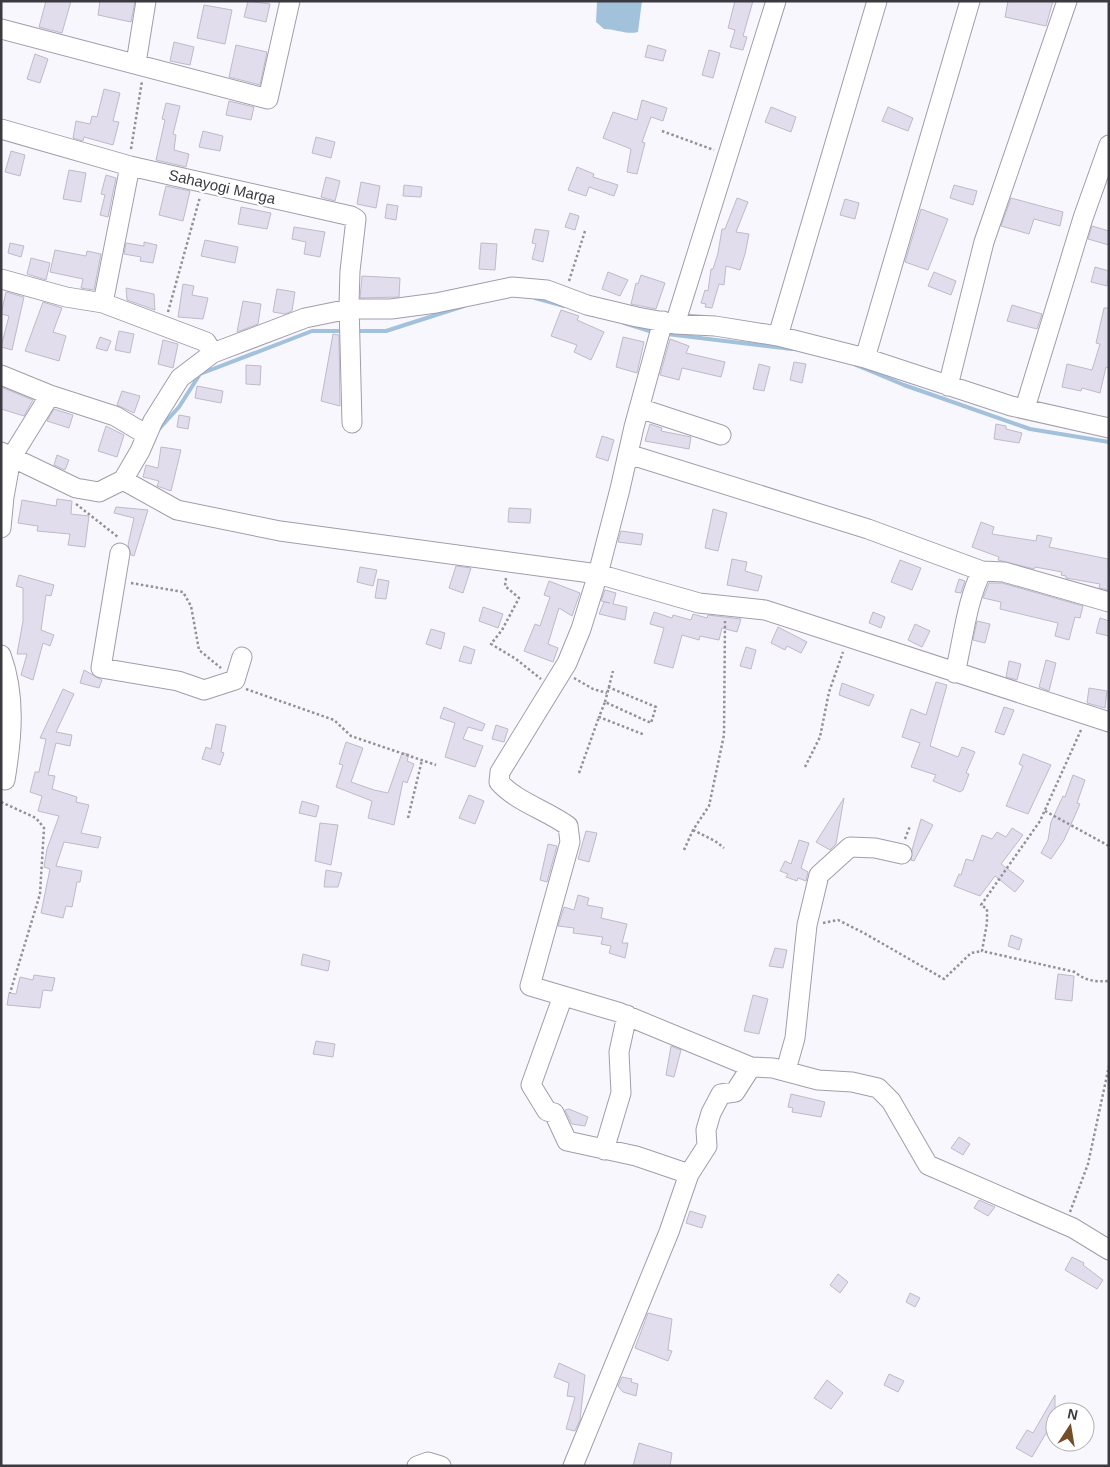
<svg xmlns="http://www.w3.org/2000/svg" width="1110" height="1467" viewBox="0 0 1110 1467" font-family="Helvetica,sans-serif">
  <style>
    .water { fill: #a2c2dc }
    .lines { fill: none; stroke-linecap: round; stroke-linejoin: round }
    .stream { stroke: #a2c2dc; stroke-width: 4 }
    .building { fill: #e1dded; stroke: #bebaca }
    .minor-casing { stroke: #a19dac; stroke-width: 21 }
    .path { stroke: #939198; stroke-width: 2.5; stroke-dasharray: 2.5 2.5; stroke-linecap: butt }
    .minor { stroke: #fff; stroke-width: 19 }
    .labels { text-anchor: middle; stroke-width: 4.5; stroke-linejoin: round; paint-order: stroke }
    .street-label { font-size: 15px; fill: #3b3a40; stroke: #fff }
  </style>
  <rect width="100%" height="100%" fill="#f9f7fe"/>
  <path class="water" d="M 597,1 L 642,1 L 638,32 C 626,35 616,29 604,29 L 596,22 Z"/>
  <g class="lines">
    <path class="stream" d="M 535,298 L 564,306
      M 624,323 L 653,332
      M 358,331 L 386,331 L 464,306
      M 667,334 L 792,349
      M 856,365 L 904,385 L 1030,429 L 1109,442
      M 159,429 L 179,407 L 200,374 L 312,331 L 345,331"/>
  </g>
  <path class="building" d="M 46,1 L 71,1 L 62,33 L 39,27 Z
    M 100,1 L 135,1 L 131,22 L 98,15 Z
    M 248,1 L 270,4 L 266,22 L 244,17 Z
    M 735,1 L 753,1 L 743,36 L 747,37 L 743,50 L 730,47 L 735,30 L 728,28 Z
    M 1008,1 L 1053,1 L 1046,26 L 1005,17 Z
    M 204,5 L 232,10 L 225,44 L 197,38 Z
    M 174,42 L 194,47 L 190,65 L 170,61 Z
    M 236,45 L 267,52 L 260,85 L 229,77 Z
    M 648,45 L 666,50 L 663,61 L 645,57 Z
    M 709,50 L 720,53 L 713,78 L 702,75 Z
    M 35,54 L 48,59 L 40,83 L 27,79 Z
    M 104,89 L 120,93 L 113,121 L 119,122 L 113,145 L 84,137 L 83,141 L 73,138 L 76,121 L 90,124 L 92,116 L 97,117 Z
    M 642,100 L 667,108 L 663,121 L 651,117 L 642,142 L 645,143 L 637,174 L 627,172 L 631,149 L 603,138 L 613,112 L 637,120 Z
    M 229,101 L 254,107 L 251,120 L 226,115 Z
    M 166,103 L 180,106 L 173,134 L 176,135 L 174,150 L 189,154 L 186,167 L 156,160 L 165,120 L 162,119 Z
    M 771,107 L 796,117 L 791,132 L 765,122 Z
    M 888,107 L 913,118 L 908,131 L 882,121 Z
    M 203,131 L 223,136 L 220,151 L 199,147 Z
    M 316,137 L 335,142 L 331,158 L 312,153 Z
    M 11,151 L 25,155 L 20,176 L 5,172 Z
    M 577,167 L 594,174 L 593,177 L 618,185 L 614,196 L 589,187 L 586,196 L 568,190 Z
    M 69,170 L 86,173 L 81,202 L 63,199 Z
    M 106,175 L 116,178 L 108,217 L 100,215 L 105,195 L 101,194 Z
    M 326,177 L 340,181 L 335,201 L 321,197 Z
    M 361,182 L 380,186 L 376,208 L 357,204 Z
    M 404,185 L 422,187 L 421,197 L 403,196 Z
    M 954,185 L 977,191 L 973,205 L 950,198 Z
    M 166,186 L 190,191 L 183,221 L 159,215 Z
    M 737,198 L 748,202 L 736,232 L 749,234 L 745,254 L 740,270 L 726,266 L 724,285 L 719,284 L 712,308 L 705,307 L 706,304 L 701,303 L 705,290 L 708,291 L 711,269 L 713,269 L 718,253 L 722,229 L 725,229 Z
    M 1011,198 L 1063,212 L 1060,226 L 1034,219 L 1029,234 L 1001,226 Z
    M 845,199 L 859,203 L 855,219 L 840,215 Z
    M 387,204 L 398,206 L 396,220 L 385,218 Z
    M 241,207 L 271,213 L 267,229 L 238,224 Z
    M 921,209 L 948,219 L 928,270 L 905,262 Z
    M 570,213 L 579,216 L 575,230 L 565,227 Z
    M 1092,226 L 1109,231 L 1109,245 L 1088,239 Z
    M 294,227 L 325,232 L 320,257 L 304,254 L 306,242 L 292,239 Z
    M 535,229 L 549,231 L 543,262 L 532,259 L 536,244 L 532,243 Z
    M 205,240 L 238,247 L 235,263 L 201,256 Z
    M 144,242 L 157,245 L 153,263 L 140,261 L 141,257 L 124,254 L 126,243 L 144,246 Z
    M 10,243 L 24,246 L 21,257 L 8,253 Z
    M 481,243 L 497,244 L 495,270 L 479,269 Z
    M 55,250 L 86,256 L 87,251 L 101,254 L 94,290 L 81,288 L 83,279 L 50,272 Z
    M 31,258 L 50,263 L 46,280 L 27,274 Z
    M 1095,267 L 1109,271 L 1107,286 L 1091,282 Z
    M 608,272 L 628,280 L 620,296 L 602,289 Z
    M 934,272 L 956,281 L 951,295 L 928,286 Z
    M 641,275 L 665,283 L 656,309 L 631,304 L 636,283 L 638,284 Z
    M 362,276 L 400,278 L 399,297 L 360,298 Z
    M 183,284 L 194,286 L 192,295 L 208,298 L 203,319 L 178,317 Z
    M 126,288 L 154,294 L 155,310 L 127,300 Z
    M 277,289 L 295,292 L 292,311 L 285,314 L 273,312 Z
    M 6,292 L 24,297 L 12,350 L 1,347 L 9,316 L 1,314 Z
    M 243,301 L 261,304 L 258,324 L 237,332 Z
    M 43,302 L 62,308 L 53,332 L 66,336 L 59,361 L 25,351 Z
    M 1012,305 L 1042,314 L 1037,329 L 1007,321 Z
    M 1104,308 L 1109,308 L 1109,368 L 1106,367 L 1100,393 L 1082,388 L 1081,391 L 1062,387 L 1067,364 L 1092,370 L 1100,344 L 1096,343 Z
    M 561,310 L 579,316 L 577,320 L 604,332 L 591,360 L 574,352 L 577,345 L 551,336 Z
    M 119,331 L 134,334 L 130,353 L 115,350 Z
    M 333,334 L 339,335 L 340,406 L 321,401 Z
    M 100,337 L 111,341 L 107,351 L 96,348 Z
    M 623,337 L 644,342 L 637,373 L 616,367 Z
    M 670,339 L 689,346 L 686,353 L 725,362 L 721,377 L 682,368 L 679,380 L 660,375 Z
    M 163,340 L 178,344 L 173,368 L 158,364 Z
    M 794,362 L 806,364 L 802,383 L 790,380 Z
    M 759,364 L 770,367 L 764,391 L 753,389 Z
    M 246,365 L 261,366 L 260,385 L 246,384 Z
    M 197,386 L 223,391 L 221,403 L 195,398 Z
    M 1,387 L 33,400 L 24,416 L 1,409 Z
    M 122,391 L 140,396 L 134,413 L 117,405 Z
    M 54,409 L 73,415 L 69,428 L 47,421 Z
    M 179,415 L 190,417 L 188,429 L 177,427 Z
    M 650,424 L 662,428 L 661,431 L 691,437 L 689,449 L 645,441 Z
    M 996,424 L 1006,426 L 1006,429 L 1022,433 L 1019,443 L 994,439 Z
    M 106,426 L 124,435 L 117,457 L 98,451 Z
    M 602,436 L 614,440 L 608,461 L 596,457 Z
    M 161,447 L 181,450 L 171,491 L 157,486 L 159,481 L 143,477 L 146,465 L 158,468 Z
    M 57,455 L 69,460 L 65,470 L 54,465 Z
    M 57,499 L 72,501 L 71,514 L 89,516 L 85,547 L 68,545 L 70,534 L 37,531 L 38,526 L 18,523 L 22,500 L 56,506 Z
    M 116,507 L 148,510 L 134,556 L 131,555 L 128,545 L 134,518 L 114,513 Z
    M 509,508 L 531,509 L 530,523 L 508,522 Z
    M 713,509 L 727,513 L 718,551 L 705,548 Z
    M 981,522 L 994,527 L 992,534 L 1036,541 L 1037,535 L 1052,538 L 1049,547 L 1108,559 L 1109,590 L 1099,588 L 1100,584 L 1066,578 L 1066,576 L 1061,575 L 1062,572 L 1035,567 L 1034,569 L 998,560 L 999,557 L 972,547 Z
    M 621,531 L 643,534 L 641,545 L 618,542 Z
    M 732,559 L 747,562 L 745,571 L 762,576 L 758,591 L 727,585 Z
    M 900,560 L 921,568 L 912,590 L 891,582 Z
    M 456,566 L 471,568 L 463,593 L 449,588 Z
    M 360,567 L 377,570 L 373,586 L 357,582 Z
    M 19,575 L 54,585 L 51,596 L 46,595 L 41,630 L 54,635 L 50,646 L 43,643 L 33,680 L 21,675 L 27,654 L 17,654 L 23,621 L 23,588 L 16,586 Z
    M 378,579 L 389,581 L 386,599 L 375,598 Z
    M 959,579 L 965,581 L 961,593 L 955,592 Z
    M 549,581 L 580,593 L 572,616 L 559,608 L 548,644 L 558,648 L 553,662 L 524,651 L 535,624 L 540,626 L 550,597 L 544,595 Z
    M 989,583 L 1002,583 L 1083,606 L 1080,618 L 1075,617 L 1069,640 L 1055,636 L 1058,623 L 1000,609 L 1001,602 L 983,598 Z
    M 605,590 L 616,593 L 613,604 L 627,607 L 625,620 L 599,614 L 604,602 L 610,603 L 601,601 Z
    M 483,607 L 503,614 L 498,628 L 479,621 Z
    M 654,612 L 672,618 L 673,615 L 691,620 L 693,614 L 707,618 L 708,615 L 741,619 L 737,632 L 722,628 L 719,640 L 700,636 L 699,640 L 682,635 L 673,668 L 654,663 L 664,628 L 650,624 Z
    M 873,612 L 885,617 L 881,628 L 869,623 Z
    M 1100,618 L 1109,621 L 1109,636 L 1096,633 Z
    M 977,621 L 990,624 L 985,643 L 973,640 Z
    M 915,624 L 930,631 L 922,647 L 908,640 Z
    M 778,627 L 807,642 L 801,653 L 787,646 L 785,650 L 771,643 Z
    M 431,629 L 445,633 L 441,649 L 426,644 Z
    M 464,646 L 475,650 L 471,664 L 459,661 Z
    M 746,647 L 756,650 L 751,669 L 740,666 Z
    M 1046,660 L 1056,663 L 1049,691 L 1039,687 Z
    M 1009,661 L 1021,664 L 1017,680 L 1006,677 Z
    M 84,670 L 102,680 L 99,688 L 80,683 Z
    M 936,682 L 947,685 L 930,746 L 958,757 L 962,747 L 975,752 L 966,773 L 969,774 L 963,790 L 960,792 L 933,781 L 936,775 L 911,767 L 920,743 L 902,737 L 911,709 L 926,715 Z
    M 842,683 L 874,695 L 869,706 L 839,695 Z
    M 1089,688 L 1107,691 L 1105,708 L 1087,703 Z
    M 63,689 L 74,694 L 56,732 L 72,735 L 70,746 L 56,743 L 48,775 L 55,776 L 52,789 L 77,797 L 76,802 L 89,805 L 81,833 L 101,837 L 98,848 L 64,842 L 56,866 L 82,871 L 80,882 L 77,882 L 72,907 L 66,906 L 63,918 L 41,913 L 50,869 L 44,867 L 47,849 L 59,816 L 38,811 L 42,796 L 30,792 L 35,772 L 39,772 L 46,739 L 40,738 Z
    M 444,707 L 485,724 L 482,731 L 468,727 L 463,739 L 483,746 L 475,767 L 445,757 L 455,723 L 440,718 Z
    M 1004,707 L 1014,710 L 1004,735 L 995,732 Z
    M 216,724 L 226,726 L 221,752 L 224,753 L 220,765 L 202,759 L 206,747 L 211,749 Z
    M 496,725 L 508,729 L 504,742 L 492,739 Z
    M 346,742 L 363,748 L 351,782 L 374,790 L 388,793 L 402,753 L 409,754 L 407,761 L 414,764 L 407,783 L 403,781 L 394,825 L 368,818 L 372,801 L 336,787 L 343,765 L 339,764 Z
    M 1023,754 L 1051,765 L 1028,814 L 1006,806 L 1023,766 L 1019,764 Z
    M 1073,775 L 1085,780 L 1077,803 L 1080,804 L 1064,840 L 1051,859 L 1041,853 L 1048,840 L 1051,822 L 1063,796 L 1065,797 Z
    M 469,795 L 484,801 L 475,824 L 459,818 Z
    M 844,798 L 836,844 L 830,850 L 816,842 Z
    M 302,801 L 319,806 L 316,817 L 299,813 Z
    M 921,819 L 933,825 L 914,861 L 911,860 L 912,850 Z
    M 320,823 L 338,825 L 331,865 L 315,861 Z
    M 1012,828 L 1023,835 L 1001,864 L 1024,881 L 1015,892 L 995,876 L 980,896 L 954,886 L 959,874 L 961,875 L 966,859 L 973,861 L 982,835 L 992,839 L 997,832 L 1006,837 Z
    M 586,831 L 597,833 L 589,862 L 578,859 Z
    M 799,840 L 809,843 L 801,868 L 808,872 L 806,881 L 798,878 L 797,881 L 786,877 L 788,874 L 780,871 L 785,861 L 791,864 Z
    M 548,844 L 557,846 L 547,882 L 540,880 Z
    M 326,870 L 342,873 L 338,887 L 324,887 Z
    M 578,895 L 589,898 L 587,905 L 603,908 L 601,918 L 627,924 L 622,943 L 628,943 L 625,958 L 609,953 L 611,946 L 601,944 L 603,937 L 573,933 L 574,928 L 558,926 L 564,907 L 574,910 Z
    M 1011,935 L 1022,939 L 1019,950 L 1008,946 Z
    M 775,948 L 787,950 L 783,968 L 769,966 Z
    M 303,954 L 330,961 L 328,971 L 301,965 Z
    M 1058,974 L 1074,976 L 1072,1001 L 1055,999 Z
    M 34,975 L 55,978 L 52,991 L 43,990 L 40,1008 L 7,1005 L 9,993 L 16,994 L 20,977 L 33,980 Z
    M 753,995 L 768,999 L 759,1034 L 744,1031 Z
    M 316,1041 L 335,1044 L 333,1057 L 313,1054 Z
    M 671,1046 L 681,1050 L 674,1077 L 666,1075 Z
    M 791,1094 L 825,1102 L 821,1117 L 792,1112 L 793,1108 L 788,1107 Z
    M 569,1109 L 588,1117 L 585,1126 L 572,1124 L 565,1110 Z
    M 959,1137 L 970,1144 L 963,1155 L 951,1148 Z
    M 979,1200 L 995,1207 L 988,1216 L 974,1208 Z
    M 690,1211 L 706,1216 L 702,1228 L 686,1223 Z
    M 1072,1257 L 1084,1263 L 1083,1265 L 1103,1280 L 1097,1289 L 1065,1270 Z
    M 838,1274 L 848,1282 L 840,1293 L 830,1285 Z
    M 910,1293 L 920,1298 L 915,1307 L 906,1302 Z
    M 648,1313 L 672,1319 L 668,1350 L 672,1351 L 668,1361 L 635,1348 Z
    M 559,1363 L 585,1375 L 580,1420 L 575,1431 L 566,1429 L 575,1397 L 567,1396 L 569,1383 L 554,1377 Z
    M 889,1374 L 904,1381 L 898,1392 L 884,1385 Z
    M 622,1377 L 632,1379 L 631,1382 L 638,1384 L 636,1396 L 623,1392 L 618,1386 Z
    M 827,1380 L 843,1393 L 831,1409 L 814,1398 Z
    M 1055,1395 L 1055,1418 L 1032,1457 L 1016,1448 L 1027,1430 L 1033,1433 Z
    M 639,1443 L 672,1453 L 670,1466 L 633,1466 Z"/>
  <g class="lines">
    <defs>
      <path id="minor" d="M 1,29 L 268,99 L 290,1
        M 136,63 L 146,1
        M 1,129 L 130,166 L 351,216 L 356,219 L 350,271 L 349,304 L 352,423
        M 130,166 L 103,303 L 206,342 L 213,353
        M 1,279 L 66,297 L 103,303
        M 663,321 L 634,427 L 620,489 L 598,574 L 581,629 L 567,663 L 500,772 L 499,782 C 515,801 548,811 568,826 L 570,842 L 530,986 L 618,1012 L 751,1067 L 773,1068 L 818,1080 L 852,1082 L 878,1088 L 891,1101 L 928,1165 L 1073,1228 L 1109,1250
        M 675,324 L 776,1
        M 778,336 L 877,1
        M 865,358 L 970,1
        M 1,375 L 50,395 L 115,416 L 147,435
        M 948,386 L 984,242 L 1067,1
        M 639,408 L 721,435
        M 1025,408 L 1083,218 L 1109,145
        M 1,452 L 76,488 L 99,492 L 123,480 L 140,451 L 153,421 L 180,378 L 213,353 L 305,318 L 349,309 L 391,309 L 436,303 L 512,287 L 547,290 L 587,305 L 637,317 L 675,324 L 715,326 L 778,336 L 865,358 L 1011,406 L 1109,428
        M 628,454 L 868,529 L 982,571 L 1004,572 L 1109,602
        M 123,480 L 177,510 L 280,531 L 598,574 L 699,603 L 765,610 L 1109,722
        M 1,528 L 4,497 L 11,458 L 50,395
        M 120,553 L 101,668 L 178,681 L 204,690 L 235,680 L 242,657
        M 1,655 C 16,695 12,738 5,780
        M 955,673 C 963,640 967,599 982,571
        M 563,996 L 531,1085 L 547,1111 L 554,1113 L 567,1141 L 636,1156 L 689,1174
        M 786,1070 L 795,1038 L 807,925 L 819,875 L 850,847 L 875,848 L 902,854
        M 604,1150 L 621,1093 L 619,1052 L 627,1015
        M 417,1466 L 428,1462 L 441,1466
        M 573,1466 L 669,1232 L 689,1174 L 707,1146 L 706,1130 L 711,1113 L 721,1094 L 735,1092 L 751,1067"/>
    </defs>
    <use href="#minor" class="minor-casing"/>
    <path class="path" d="M 662,131 L 714,150
      M 131,149 L 142,81
      M 569,281 L 585,231
      M 168,312 L 200,197
      M 76,504 L 118,537
      M 506,578 L 505,586 L 519,598 L 502,630 L 491,644 L 516,659 L 541,679
      M 131,583 L 183,592 L 191,606 L 199,650 L 221,668
      M 574,678 L 593,689 L 607,693
      M 608,687 L 656,707 L 651,723 L 605,702 L 599,717 L 645,735
      M 246,689 L 334,720 L 351,736 L 436,765
      M 605,702 L 613,671
      M 1081,730 L 1040,821 L 981,905 L 987,909 L 987,923 L 982,951 L 1075,972 C 1085,981 1096,982 1109,981
      M 805,767 L 820,737 L 829,692 L 843,652
      M 579,773 L 599,717
      M 1,802 L 36,818 L 44,828 L 40,894 L 10,993
      M 1045,811 L 1109,846
      M 408,818 L 422,760
      M 693,830 L 715,841 L 724,848
      M 905,839 L 910,826
      M 684,850 L 693,830 L 709,806 L 724,735 L 725,621
      M 823,923 L 838,920 L 864,933 L 944,979 L 971,953 L 982,951
      M 1070,1212 L 1088,1164 L 1109,1066"/>
    <use href="#minor" class="minor"/>
  </g>
  <g class="labels">
    <g class="street-label">
      <text transform="translate(222 187) rotate(13)" y="5">Sahayogi Marga</text>
    </g>
  </g>
  <rect width="1110" height="1467" fill="none" stroke="#3b3a40" stroke-width="5"/>
  <g transform="translate(1070 1427) rotate(12)"><circle r="24" fill="#ffffff" stroke="#b1b0b3"/>
  <path d="M0-4L9 19L0 12L-9 19Z" fill="#744e2a"/>
  <text y="-8" font-size="14" font-weight="bold" text-anchor="middle" fill="#3b3a40">N</text>
  </g>
</svg>
